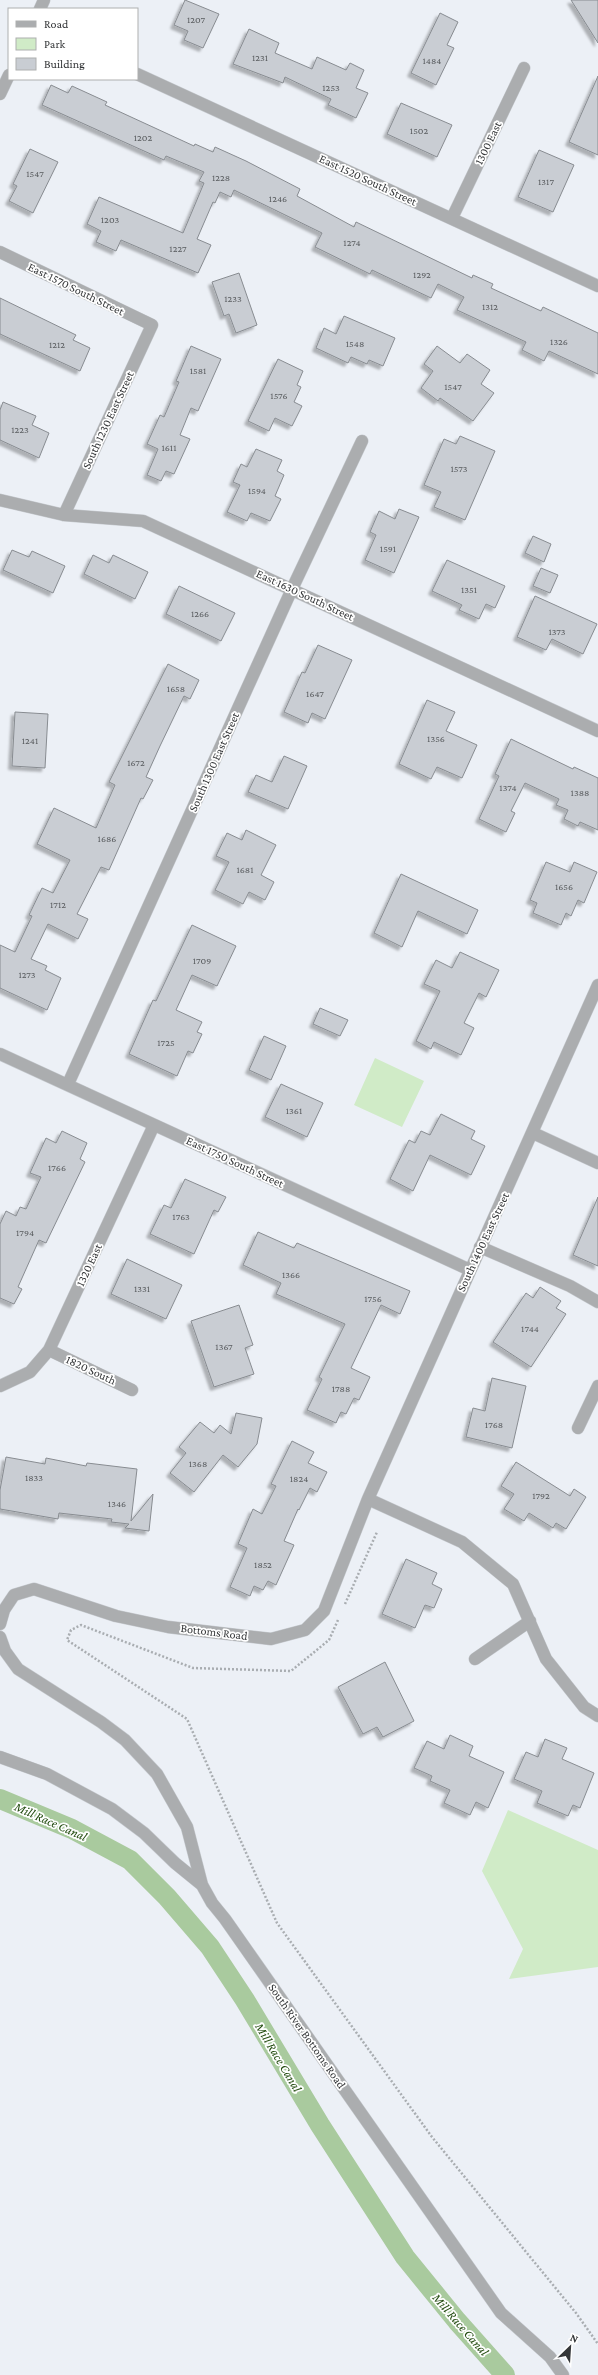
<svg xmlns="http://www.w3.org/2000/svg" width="598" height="2375" viewBox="0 0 598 2375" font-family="'Crimson Pro',serif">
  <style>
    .green { fill: #d0ebc7 }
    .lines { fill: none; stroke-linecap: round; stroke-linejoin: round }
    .canal { stroke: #a9ca9e; stroke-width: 20 }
    .building { fill: #c9cdd3; stroke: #888c91; filter: url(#shadow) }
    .minor-casing { stroke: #c7cbd0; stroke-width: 13 }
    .path { stroke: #a9adb1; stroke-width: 2.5; stroke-dasharray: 2 2; stroke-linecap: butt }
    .minor { stroke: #abadaf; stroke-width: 12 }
    .labels { text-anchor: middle; stroke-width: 3.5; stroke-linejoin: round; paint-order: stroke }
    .number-label { font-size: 10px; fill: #595c5f }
    .street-label { font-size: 12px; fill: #343638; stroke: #fff }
    .water-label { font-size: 13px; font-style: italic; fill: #244d11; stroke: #fff }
  </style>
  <defs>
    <filter id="shadow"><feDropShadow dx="-3.5" dy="3.5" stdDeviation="1" flood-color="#0004"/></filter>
  </defs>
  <rect width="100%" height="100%" fill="#ecf0f6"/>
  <path class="green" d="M 375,1058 L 424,1081 L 402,1127 L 354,1105 Z
    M 508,1810 L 598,1850 L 598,1967 L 509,1979 L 523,1949 L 482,1871 Z"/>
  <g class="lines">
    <path class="canal" d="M 0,1799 L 72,1829 L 130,1860 L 167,1897 L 210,1947 L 245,2000 L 320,2125 L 405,2257 L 457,2321 L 505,2375"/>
  </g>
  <path class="building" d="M 185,0 L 219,14 L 203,48 L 184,40 L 188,31 L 174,25 Z
    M 571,0 L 598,0 L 598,43 Z
    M 440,13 L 458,22 L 447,45 L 454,48 L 436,85 L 411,73 Z
    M 249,29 L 279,43 L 275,53 L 312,69 L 317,57 L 346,70 L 350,63 L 364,70 L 356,88 L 368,93 L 356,118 L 328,105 L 331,99 L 285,77 L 283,83 L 233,64 Z
    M 598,76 L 598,155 L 569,142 Z
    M 51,85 L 68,93 L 72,86 L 107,102 L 105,105 L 194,146 L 195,144 L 213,152 L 215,147 L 246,161 L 300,189 L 297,196 L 354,227 L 356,222 L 472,278 L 473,275 L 493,284 L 491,288 L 541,311 L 543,307 L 598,333 L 598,374 L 549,351 L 544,361 L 522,350 L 526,342 L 457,310 L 464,297 L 438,284 L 431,298 L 372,270 L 370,274 L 315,247 L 322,233 L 234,190 L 231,197 L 220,192 L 215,203 L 213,202 L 197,239 L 211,245 L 198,273 L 121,240 L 116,251 L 96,242 L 101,231 L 87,224 L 99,197 L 183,233 L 204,183 L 199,181 L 204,172 L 166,156 L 164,160 L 42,105 Z
    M 401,103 L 452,125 L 437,157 L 387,134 Z
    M 30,149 L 58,162 L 33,213 L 9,201 L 17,186 L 13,184 Z
    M 539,150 L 574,165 L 553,212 L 518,197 Z
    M 239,273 L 257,325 L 236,333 L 229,314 L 224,316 L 212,282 Z
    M 0,298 L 76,335 L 73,340 L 90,348 L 80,371 L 0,334 Z
    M 344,316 L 395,338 L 383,366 L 369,360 L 367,364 L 351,357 L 348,363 L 316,348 L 324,328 L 336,334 Z
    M 191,346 L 221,359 L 198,411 L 191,408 L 180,435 L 190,439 L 174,474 L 166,471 L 161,481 L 147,475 L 158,449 L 147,444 L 160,415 L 164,417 L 179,382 L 176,381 Z
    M 437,346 L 460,363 L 467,354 L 490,370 L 481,384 L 494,393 L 473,421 L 440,398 L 438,401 L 421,388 L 433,371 L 424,364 Z
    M 278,359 L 303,371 L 297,385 L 301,387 L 294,402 L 302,406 L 292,426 L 275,418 L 269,431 L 248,421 Z
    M 3,402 L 36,416 L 32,425 L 49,433 L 39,458 L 0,440 L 0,410 Z
    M 460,436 L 495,451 L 465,520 L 434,507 L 441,492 L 424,485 L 444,439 L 456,444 Z
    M 256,449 L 282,460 L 277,471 L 284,475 L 275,496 L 281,499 L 270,521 L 251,513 L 247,521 L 227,512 L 240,485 L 233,482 L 241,464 L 247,467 Z
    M 399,509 L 419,517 L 394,573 L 365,560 L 376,535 L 370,532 L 379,511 L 395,519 Z
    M 533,536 L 551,544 L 544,562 L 525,553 Z
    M 12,550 L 29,557 L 32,551 L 65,566 L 53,593 L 3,570 Z
    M 93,555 L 109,563 L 113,555 L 148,572 L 135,599 L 84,574 Z
    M 447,560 L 505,586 L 495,608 L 486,604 L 479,619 L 459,610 L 462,605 L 432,591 Z
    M 541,568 L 558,575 L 550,593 L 533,586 Z
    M 179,586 L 235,613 L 221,641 L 166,614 Z
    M 535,596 L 597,624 L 583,654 L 552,639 L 546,650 L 517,637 Z
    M 318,645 L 352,660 L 325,719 L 312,713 L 308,723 L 284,712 L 302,672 L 305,673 Z
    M 168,664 L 199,680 L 190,699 L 184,696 L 160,746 L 146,777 L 153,780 L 143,799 L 141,798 L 109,870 L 101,867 L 77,914 L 88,919 L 78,939 L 48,924 L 31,959 L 47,966 L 45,970 L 61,978 L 47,1010 L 0,988 L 0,945 L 15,952 L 32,916 L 29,915 L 42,888 L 53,893 L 70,860 L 37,844 L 54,808 L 96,828 L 115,785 L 109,782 Z
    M 427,700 L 455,712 L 446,731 L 477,745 L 462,778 L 437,767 L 431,779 L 399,764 Z
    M 15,712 L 48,714 L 45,768 L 12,766 Z
    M 511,739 L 573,769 L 574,767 L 598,778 L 598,830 L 580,822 L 578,826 L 564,819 L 568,810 L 556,805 L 559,799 L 525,783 L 511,811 L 515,813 L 506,832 L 479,819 L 499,776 L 495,774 Z
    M 284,756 L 307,766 L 288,809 L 248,792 L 256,775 L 272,782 Z
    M 246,830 L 276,845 L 261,875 L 274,882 L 265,900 L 249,892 L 243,904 L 215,890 L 229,862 L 216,856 L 227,833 L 242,840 Z
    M 546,862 L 570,872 L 574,862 L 597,872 L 584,903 L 578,900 L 571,916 L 566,913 L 561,925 L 533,913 L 537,903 L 530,900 Z
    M 401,874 L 478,910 L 467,934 L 418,911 L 402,947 L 374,933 Z
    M 192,925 L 236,946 L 217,986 L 192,975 L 176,1010 L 202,1022 L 197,1032 L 202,1034 L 193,1053 L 188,1051 L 177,1076 L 129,1054 L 153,1000 L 156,1001 Z
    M 460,952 L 499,970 L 486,997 L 479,993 L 464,1023 L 474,1028 L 461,1055 L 434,1042 L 431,1049 L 416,1041 L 440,991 L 424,984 L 436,960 L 452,968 Z
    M 320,1008 L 348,1020 L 340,1036 L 313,1024 Z
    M 264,1036 L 286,1046 L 271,1080 L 249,1070 Z
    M 281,1084 L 323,1103 L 307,1137 L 265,1117 Z
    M 441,1114 L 475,1131 L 471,1139 L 485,1146 L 471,1175 L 430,1155 L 413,1191 L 390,1179 L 409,1140 L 415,1143 L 421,1131 L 430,1135 Z
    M 62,1131 L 87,1143 L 80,1159 L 85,1162 L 46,1243 L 39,1240 L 18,1287 L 22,1289 L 14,1304 L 0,1298 L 0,1224 L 6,1211 L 16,1216 L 20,1207 L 26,1209 L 41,1177 L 30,1173 L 46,1138 L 56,1143 Z
    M 185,1179 L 226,1197 L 218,1212 L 214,1210 L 194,1254 L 150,1234 L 164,1205 L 171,1208 Z
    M 598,1197 L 598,1266 L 573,1255 Z
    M 258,1232 L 294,1248 L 297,1243 L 410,1291 L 400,1314 L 381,1305 L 351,1368 L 370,1377 L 359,1400 L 354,1398 L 346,1414 L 341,1412 L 336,1423 L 307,1410 L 322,1379 L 319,1377 L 345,1324 L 276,1294 L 281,1283 L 243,1265 Z
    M 127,1259 L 182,1285 L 166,1319 L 111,1294 Z
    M 540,1287 L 561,1301 L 556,1308 L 566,1314 L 531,1367 L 493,1342 L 526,1293 L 533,1298 Z
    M 239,1305 L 253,1345 L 245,1348 L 254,1374 L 214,1387 L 191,1321 Z
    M 492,1378 L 526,1386 L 512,1448 L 466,1437 L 473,1408 L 485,1411 Z
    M 236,1413 L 262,1418 L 257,1444 L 238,1467 L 223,1455 L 194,1492 L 170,1473 L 186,1453 L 179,1447 L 200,1422 L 214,1433 L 220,1425 L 231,1434 Z
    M 292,1441 L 314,1452 L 308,1463 L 327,1472 L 317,1492 L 310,1488 L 299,1510 L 298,1509 L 284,1541 L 294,1545 L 276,1585 L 268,1581 L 263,1590 L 254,1586 L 250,1596 L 230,1587 L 247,1548 L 238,1544 L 253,1509 L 262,1514 L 276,1486 L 271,1484 Z
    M 6,1457 L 45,1464 L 46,1458 L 86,1466 L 87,1463 L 137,1469 L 131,1521 L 153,1494 L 149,1531 L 125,1528 L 129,1524 L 111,1522 L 112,1519 L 59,1513 L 58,1519 L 0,1509 L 0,1490 Z
    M 516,1462 L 570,1496 L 574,1489 L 586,1497 L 566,1529 L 556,1523 L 553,1528 L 529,1513 L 524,1521 L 504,1509 L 514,1494 L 501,1486 Z
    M 406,1559 L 437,1573 L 432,1584 L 442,1589 L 434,1608 L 425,1605 L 415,1628 L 382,1614 Z
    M 385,1662 L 414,1721 L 383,1737 L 377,1727 L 363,1734 L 338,1687 Z
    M 450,1735 L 473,1746 L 469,1756 L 504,1772 L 488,1808 L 476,1802 L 470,1815 L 444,1803 L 450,1790 L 430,1781 L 432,1776 L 414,1768 L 427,1741 L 444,1749 Z
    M 545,1739 L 567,1748 L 562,1759 L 594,1773 L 580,1808 L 573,1805 L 568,1816 L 537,1803 L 542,1791 L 514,1779 L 526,1752 L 538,1757 Z"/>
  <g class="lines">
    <defs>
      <path id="minor" d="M 40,9 L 44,0
        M 137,74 L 598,286
        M 0,94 L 9,75
        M 452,218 L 524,68
        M 0,252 L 152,325 L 64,515
        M 0,500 L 64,515 L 143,521 L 598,731
        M 0,1054 L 470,1270
        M 68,1084 L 292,589 L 362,441
        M 533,1133 L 598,1163
        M 480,1247 L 570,1286 L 598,1302
        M 49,1350 L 132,1390
        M 0,1386 L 30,1372 L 49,1350 L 154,1125
        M 578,1428 L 598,1386
        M 368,1499 L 462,1542 L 513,1584 L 546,1659 L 584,1707 L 598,1716
        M 0,1624 L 4,1610 L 14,1595 L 34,1589 L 116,1616 L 168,1627 L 271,1639 L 305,1630 L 324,1611 L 368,1499 L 598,985
        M 0,1637 L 5,1651 L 18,1669 L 101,1722 L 125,1740 L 157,1774 L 187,1827 L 202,1885
        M 475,1659 L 530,1621
        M 0,1757 L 47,1774 L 112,1809 L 144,1833 L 175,1863 L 202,1885 L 212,1903 L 225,1919 L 501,2313 L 550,2357 L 563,2375"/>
    </defs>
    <use href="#minor" class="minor-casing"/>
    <path class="path" d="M 345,1604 L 377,1532
      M 338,1620 L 329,1640 L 291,1671 L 193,1668 L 81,1625 L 71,1630 L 67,1640 L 187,1719 L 277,1923 L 432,2137 L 576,2313 L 598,2344"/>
    <use href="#minor" class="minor"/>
  </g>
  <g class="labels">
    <g class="number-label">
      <text x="196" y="23">1207</text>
      <text x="260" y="61">1231</text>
      <text x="432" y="64">1484</text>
      <text x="331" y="91">1253</text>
      <text x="419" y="134">1502</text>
      <text x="143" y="141">1202</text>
      <text x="35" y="177">1547</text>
      <text x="221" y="181">1228</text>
      <text x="546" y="185">1317</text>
      <text x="278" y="202">1246</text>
      <text x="110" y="223">1203</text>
      <text x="352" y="246">1274</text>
      <text x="178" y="252">1227</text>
      <text x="422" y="278">1292</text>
      <text x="233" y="302">1233</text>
      <text x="490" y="310">1312</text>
      <text x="559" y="345">1326</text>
      <text x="355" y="347">1548</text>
      <text x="57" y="348">1212</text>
      <text x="198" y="374">1581</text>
      <text x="453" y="390">1547</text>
      <text x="279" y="399">1576</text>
      <text x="20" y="433">1223</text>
      <text x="169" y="451">1611</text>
      <text x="459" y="472">1573</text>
      <text x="257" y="494">1594</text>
      <text x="388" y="552">1591</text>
      <text x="469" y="593">1351</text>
      <text x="200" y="617">1266</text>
      <text x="557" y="635">1373</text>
      <text x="176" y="692">1658</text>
      <text x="315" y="697">1647</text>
      <text x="436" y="742">1356</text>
      <text x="30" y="744">1241</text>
      <text x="136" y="766">1672</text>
      <text x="508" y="791">1374</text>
      <text x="580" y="796">1388</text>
      <text x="107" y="842">1686</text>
      <text x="245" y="873">1681</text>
      <text x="564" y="890">1656</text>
      <text x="58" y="908">1712</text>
      <text x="202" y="964">1709</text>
      <text x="27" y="978">1273</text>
      <text x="166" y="1046">1725</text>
      <text x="294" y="1114">1361</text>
      <text x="57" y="1171">1766</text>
      <text x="181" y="1220">1763</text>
      <text x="25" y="1236">1794</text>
      <text x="291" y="1278">1366</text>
      <text x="142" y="1292">1331</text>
      <text x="373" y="1302">1756</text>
      <text x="530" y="1332">1744</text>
      <text x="224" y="1350">1367</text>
      <text x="341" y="1392">1788</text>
      <text x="494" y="1428">1768</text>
      <text x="198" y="1467">1368</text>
      <text x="34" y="1481">1833</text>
      <text x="299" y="1482">1824</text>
      <text x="541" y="1499">1792</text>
      <text x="117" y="1507">1346</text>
      <text x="263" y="1568">1852</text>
    </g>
    <g class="street-label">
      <text transform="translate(488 143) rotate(-64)" y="4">1300 East</text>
      <text transform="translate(368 180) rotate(25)" y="4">East 1520 South Street</text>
      <text transform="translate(76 289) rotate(26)" y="4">East 1570 South Street</text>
      <text transform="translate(108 420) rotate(-65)" y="4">South 1230 East Street</text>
      <text transform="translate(305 595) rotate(25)" y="4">East 1630 South Street</text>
      <text transform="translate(214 762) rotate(-66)" y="4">South 1300 East Street</text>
      <text transform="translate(235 1162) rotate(25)" y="4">East 1750 South Street</text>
      <text transform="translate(483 1242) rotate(-65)" y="4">South 1400 East Street</text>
      <text transform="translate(89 1265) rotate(-65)" y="4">1320 East</text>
      <text transform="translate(91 1370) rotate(25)" y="4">1820 South</text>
      <text transform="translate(214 1632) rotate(7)" y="4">Bottoms Road</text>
      <text transform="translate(307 2036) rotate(55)" y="4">South River Bottoms Road</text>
    </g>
    <g class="water-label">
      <text transform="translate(51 1821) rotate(24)" y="5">Mill Race Canal</text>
      <text transform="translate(279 2057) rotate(59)" y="5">Mill Race Canal</text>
      <text transform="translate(461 2324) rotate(49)" y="5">Mill Race Canal</text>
    </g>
  </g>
  <rect x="8" y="8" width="130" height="72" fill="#ffffff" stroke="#aeafaf"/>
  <rect x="16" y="21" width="20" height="6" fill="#abadaf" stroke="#aeafaf"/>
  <text x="44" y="28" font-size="12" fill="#343638">Road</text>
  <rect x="16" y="38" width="20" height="12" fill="#d0ebc7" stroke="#aeafaf"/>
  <text x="44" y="48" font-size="12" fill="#343638">Park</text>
  <rect x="16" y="58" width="20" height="12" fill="#c9cdd3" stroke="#aeafaf"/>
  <text x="44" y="68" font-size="12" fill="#343638">Building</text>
  <g transform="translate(570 2347) rotate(25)" stroke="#ffffff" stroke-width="3" paint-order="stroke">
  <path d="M0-3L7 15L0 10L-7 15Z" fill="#343638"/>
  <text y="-6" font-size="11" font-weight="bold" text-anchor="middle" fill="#343638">N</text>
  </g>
</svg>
